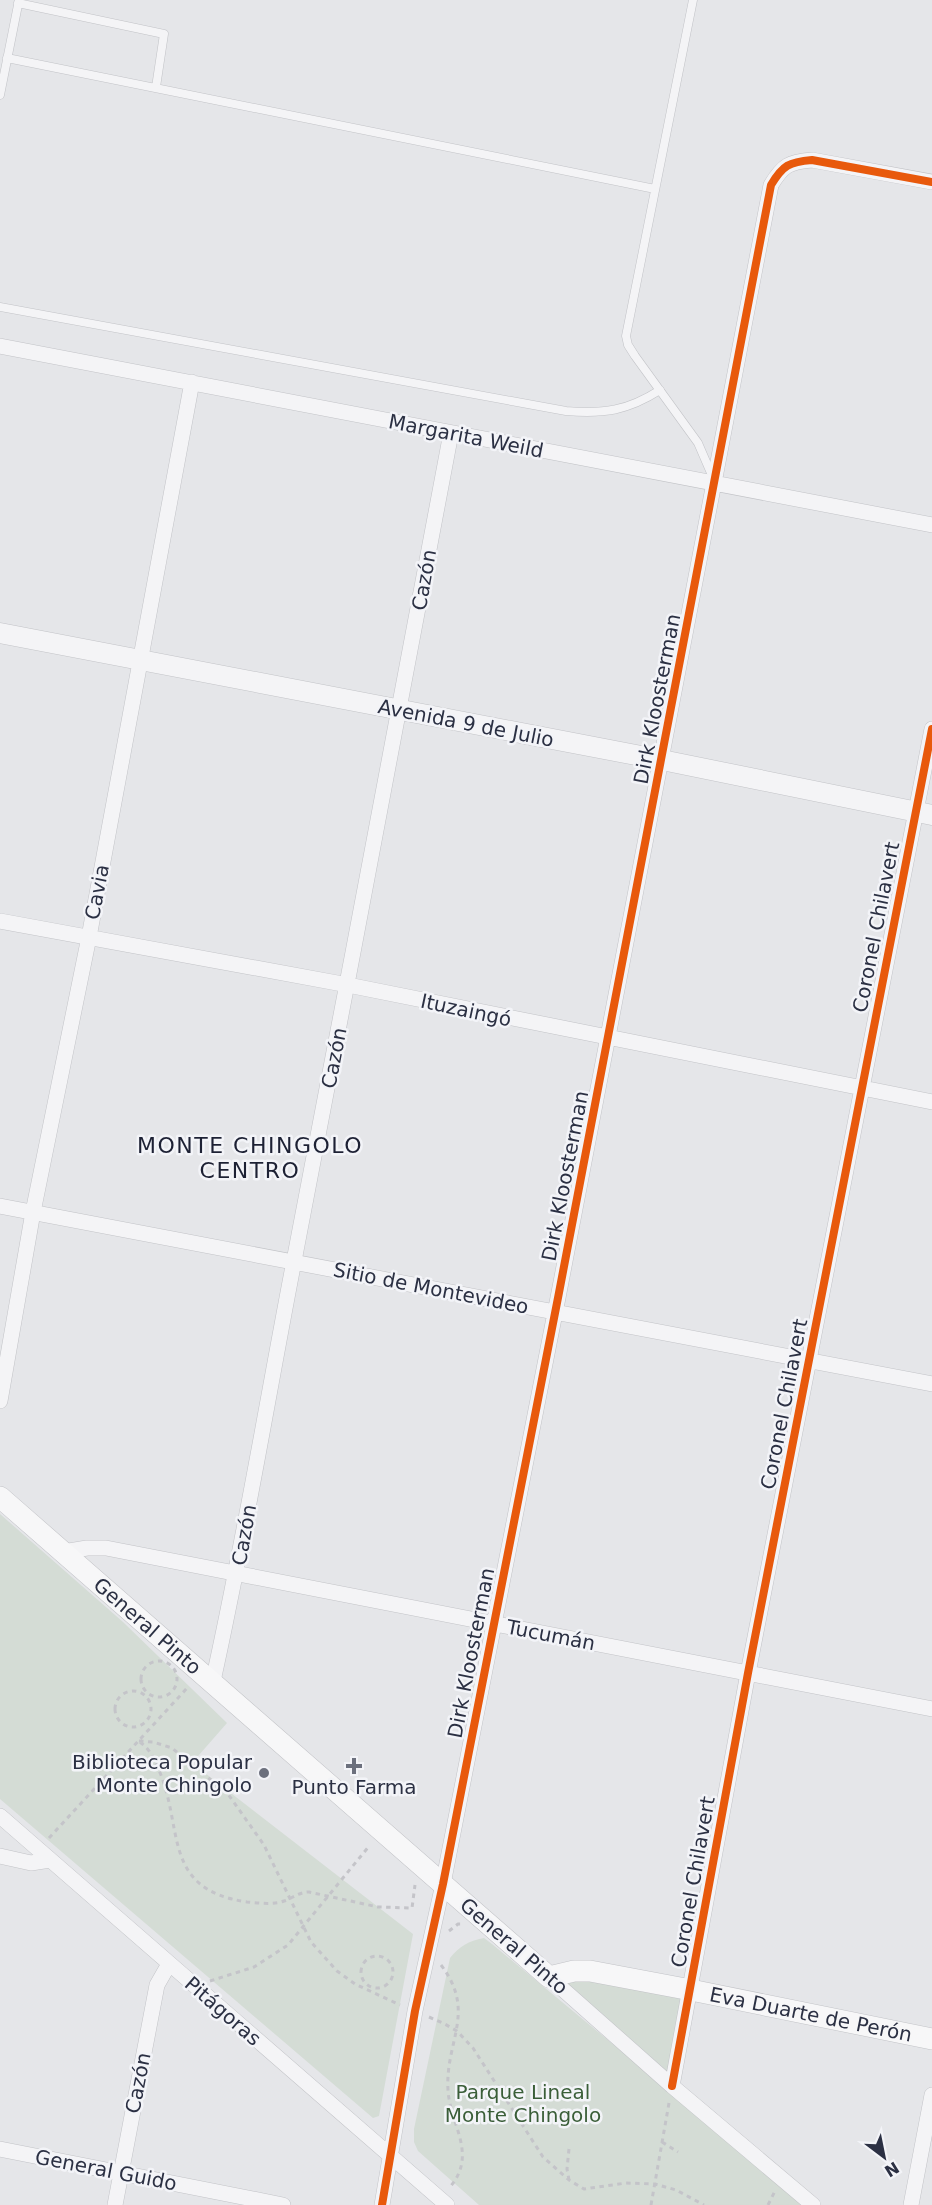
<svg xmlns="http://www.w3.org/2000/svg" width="932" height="2205" viewBox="0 0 932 2205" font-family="'DejaVu Sans',sans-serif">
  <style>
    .green { fill: #d4dcd5 }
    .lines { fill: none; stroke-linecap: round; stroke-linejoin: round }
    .service-casing { stroke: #c2c3c7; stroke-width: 9 }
    .minor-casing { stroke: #c2c3c7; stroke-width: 16 }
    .tertiary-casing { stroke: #c2c3c7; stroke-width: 21 }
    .secondary-casing { stroke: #c2c3c7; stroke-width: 22 }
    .path { stroke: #c4c4c9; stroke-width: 3; stroke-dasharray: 4.5 4.5; stroke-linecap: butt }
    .service { stroke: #f4f4f6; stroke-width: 8 }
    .minor { stroke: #f4f4f6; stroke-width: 15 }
    .tertiary { stroke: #f4f4f6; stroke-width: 20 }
    .secondary { stroke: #f7f7f8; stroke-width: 21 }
    .cycleway-casing { stroke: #f3f4f8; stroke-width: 11 }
    .cycleway { stroke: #e8590c; stroke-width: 8 }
    .poi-dot { fill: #6c707d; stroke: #f3f4f8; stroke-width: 2 }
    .labels { text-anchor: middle; stroke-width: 5; stroke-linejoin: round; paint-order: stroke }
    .street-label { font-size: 20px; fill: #2b3043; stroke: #f3f4f8 }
    .poi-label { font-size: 20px; fill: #2b3043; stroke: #f3f4f8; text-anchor: end }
    .park-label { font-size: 20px; fill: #3a5e38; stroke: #f3f4f8 }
    .quarter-label { font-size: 22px; letter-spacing: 1.5px; fill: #1d2134; stroke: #f3f4f8 }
  </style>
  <rect width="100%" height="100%" fill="#e5e6e9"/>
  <path class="green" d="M 0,1514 L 123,1622 L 227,1723 L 192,1763 L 413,1934 L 379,2116 L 373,2118 L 0,1799 Z
    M 484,1938 L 492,1944 L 807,2205 L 479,2205 L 418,2151 L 414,2142 L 414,2129 L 450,1958 C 460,1946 468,1941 484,1938 Z
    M 549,1977 L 691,1990 L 672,2086 Z"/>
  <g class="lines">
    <defs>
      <path id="service" d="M 693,0 L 626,336 L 628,345 L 635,356 L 698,443 L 714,480
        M 18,3 L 164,34 L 156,87
        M 7,58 L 655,189
        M 0,95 L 19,0
        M 0,307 L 566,411 C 604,414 627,411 660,390"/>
      <path id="minor" d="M 0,346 L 932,525
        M 0,921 L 348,985 L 932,1102
        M 0,1206 L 932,1384
        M 0,1401 L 33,1212 L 89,937 L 192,382
        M 63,1552 L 87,1548 L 106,1548 L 932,1709
        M 213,1681 C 244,1542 267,1401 294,1261 C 346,985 401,709 451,433
        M 0,1816 L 447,2205
        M 0,1856 L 31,1863 L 50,1860
        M 549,1977 L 672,2086 L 813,2205
        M 672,2086 L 748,1673 L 932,729
        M 0,2149 L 283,2205
        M 115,2205 L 157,1985 L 169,1964
        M 382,2205 L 415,2011 L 443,1884 C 554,1318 666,752 771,185 C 783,165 789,162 812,160 L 932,182
        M 911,2205 L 932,2095"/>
      <path id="tertiary" d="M 0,633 L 662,760 L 932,815"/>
      <g id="secondary">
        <path id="s1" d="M 0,1497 L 549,1977 L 574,1971 L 590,1971 L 691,1990 L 932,2039"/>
      </g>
    </defs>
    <use href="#service" class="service-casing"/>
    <use href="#minor" class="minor-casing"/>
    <use href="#tertiary" class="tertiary-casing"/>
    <use href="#secondary" class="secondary-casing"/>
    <path class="path" d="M141 1679a18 18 0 1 1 36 0a18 18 0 1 1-36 0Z
      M115 1709a18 18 0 1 1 36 0a18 18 0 1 1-36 0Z
      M 139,1741 L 153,1742 L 172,1748 L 228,1794 L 264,1845 L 311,1942 L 337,1971 L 355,1984 L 400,2005
      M 140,1742 C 149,1749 154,1757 158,1768 C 185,1828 160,1889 247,1902 C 258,1903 273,1905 284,1901 C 293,1898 299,1892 309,1892 L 378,1907 L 412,1908 L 415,1885
      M 49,1838 L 189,1686
      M 449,1931 L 458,1924 L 461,1924
      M361 1972a16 16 0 1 1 32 0a16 16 0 1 1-32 0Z
      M 441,1965 C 477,2012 445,2041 448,2090 C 450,2125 478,2154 450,2187
      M 210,1981 L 254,1967 L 288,1945 L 370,1845
      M 429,2017 L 443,2023 L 457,2031 L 473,2048 L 543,2157 L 569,2180 L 584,2189 L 626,2183 L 655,2184 L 676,2190 L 704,2205
      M 662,2142 L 678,2152
      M 569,2149 L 567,2169 L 569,2180
      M 651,2205 L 669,2103
      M 768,2205 L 775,2191"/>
    <use href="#service" class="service"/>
    <use href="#minor" class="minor"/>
    <use href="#tertiary" class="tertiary"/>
    <use href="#secondary" class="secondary"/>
    <defs>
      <path id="cycleway" d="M 672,2086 L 748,1673 L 932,729
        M 382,2205 L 415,2011 L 443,1884 C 554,1318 666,752 771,185 C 783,165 789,162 812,160 L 932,182"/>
    </defs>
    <use href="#cycleway" class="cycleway-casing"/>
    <use href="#cycleway" class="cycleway"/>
  </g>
  <g class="poi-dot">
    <path d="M351 1757h6v6h6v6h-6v6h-6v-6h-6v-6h6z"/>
    <circle cx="264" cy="1773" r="6"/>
  </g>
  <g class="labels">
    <g class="street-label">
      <text transform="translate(466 436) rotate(11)" y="7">Margarita Weild</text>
      <text transform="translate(424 580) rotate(-80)" y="7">Cazón</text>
      <text transform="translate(657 699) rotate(-79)" y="7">Dirk Kloosterman</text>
      <text transform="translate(466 723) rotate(11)" y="7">Avenida 9 de Julio</text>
      <text transform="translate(97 892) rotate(-79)" y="7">Cavia</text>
      <text transform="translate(876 927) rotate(-79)" y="7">Coronel Chilavert</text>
      <text transform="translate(466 1010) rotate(12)" y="7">Ituzaingó</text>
      <text transform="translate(334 1058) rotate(-79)" y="7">Cazón</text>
      <text transform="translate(565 1176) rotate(-79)" y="7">Dirk Kloosterman</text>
      <text transform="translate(431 1288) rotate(11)" y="7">Sitio de Montevideo</text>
      <text transform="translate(784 1404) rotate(-79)" y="7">Coronel Chilavert</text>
      <text transform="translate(244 1535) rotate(-80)" y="7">Cazón</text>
      <text dy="7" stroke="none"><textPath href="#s1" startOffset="196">General Pinto</textPath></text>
      <text transform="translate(551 1635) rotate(11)" y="7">Tucumán</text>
      <text transform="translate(471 1653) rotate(-79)" y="7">Dirk Kloosterman</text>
      <text transform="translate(693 1882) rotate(-80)" y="7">Coronel Chilavert</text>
      <text transform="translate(514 1946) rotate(41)" y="7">General Pinto</text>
      <text transform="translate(223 2011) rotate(41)" y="7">Pitágoras</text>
      <text dy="7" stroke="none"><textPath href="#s1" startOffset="996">Eva Duarte de Perón</textPath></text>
      <text transform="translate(138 2083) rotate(-79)" y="7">Cazón</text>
      <text transform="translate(106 2170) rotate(11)" y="7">General Guido</text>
    </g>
    <g class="poi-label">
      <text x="252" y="1769">Biblioteca Popular<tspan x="252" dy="23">Monte Chingolo</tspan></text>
      <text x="354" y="1794" text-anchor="middle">Punto Farma</text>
    </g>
    <g class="park-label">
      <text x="523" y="2099">Parque Lineal<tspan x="523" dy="23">Monte Chingolo</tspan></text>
    </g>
    <g class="quarter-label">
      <text x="250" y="1153">MONTE CHINGOLO<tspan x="250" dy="25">CENTRO</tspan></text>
    </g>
  </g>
  <g transform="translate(884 2157) rotate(148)" stroke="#f3f4f8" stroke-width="4.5" paint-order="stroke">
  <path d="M0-4.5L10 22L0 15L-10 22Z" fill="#2b3043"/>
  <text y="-9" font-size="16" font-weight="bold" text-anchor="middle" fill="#2b3043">N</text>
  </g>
</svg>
